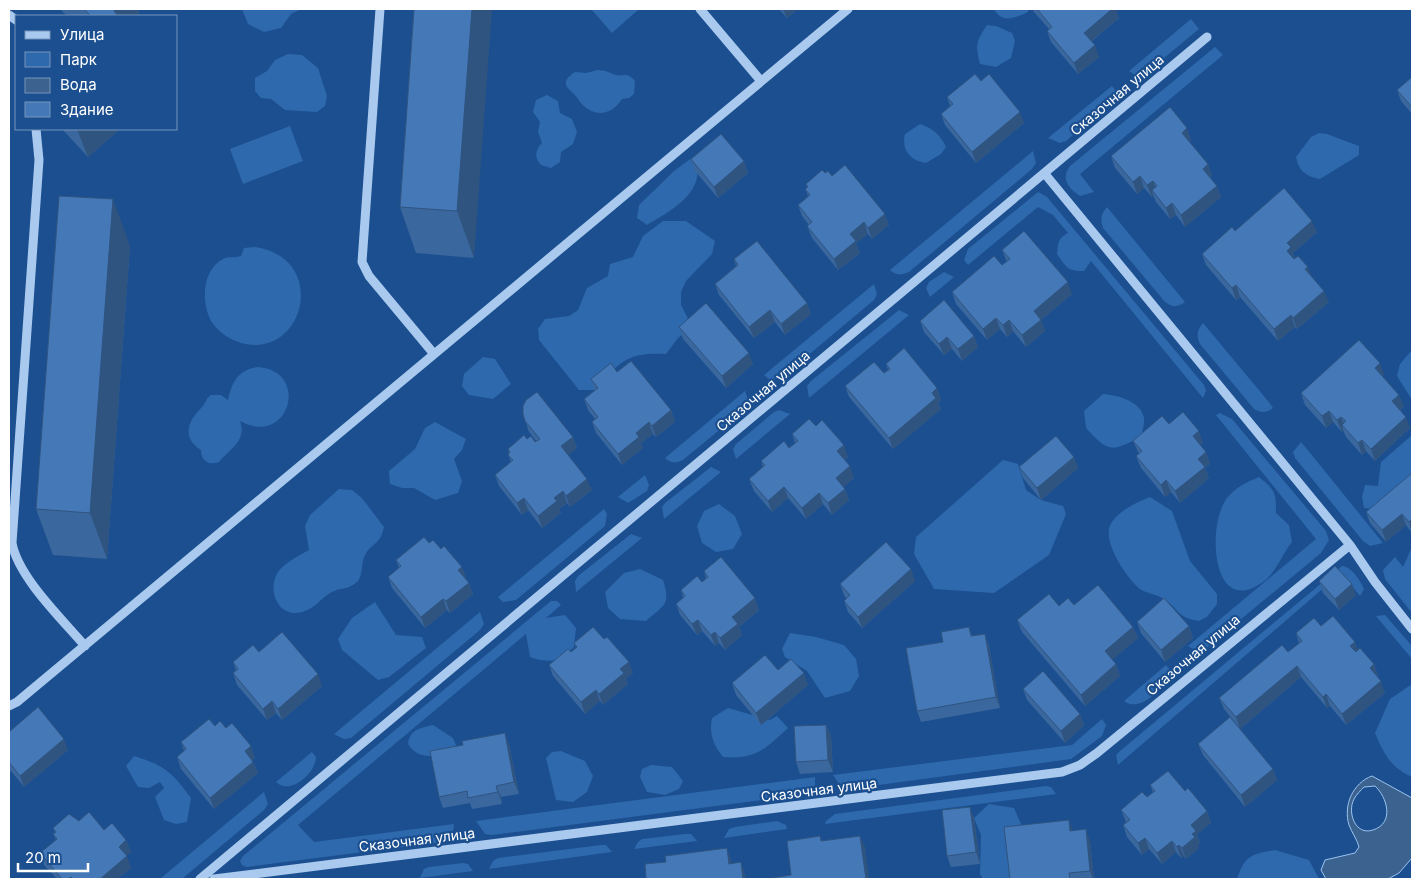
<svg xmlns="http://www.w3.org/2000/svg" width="1421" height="888" viewBox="0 0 1421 888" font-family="Inter,sans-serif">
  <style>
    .green { fill: #2e69ad }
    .water { fill: #3c6290; stroke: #9cc4f0; fill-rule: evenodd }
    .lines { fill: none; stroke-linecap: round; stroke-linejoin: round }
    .minor { stroke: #a9c9ee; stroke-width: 9 }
    .wall { fill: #3a679d }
    .shaded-wall { fill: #305480 }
    .building { fill: #4478b7; stroke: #305480 }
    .labels { text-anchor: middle; stroke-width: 4.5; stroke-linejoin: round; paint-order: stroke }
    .street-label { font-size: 14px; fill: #fff; stroke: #1b4f8f }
  </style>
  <rect width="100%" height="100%" fill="#1b4f8f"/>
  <path class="green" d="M 242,9 L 301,9 L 291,14 L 281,28 L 264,32 L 248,24 Z
    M 591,9 L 639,9 L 612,33 Z
    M 994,9 L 1028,9 L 1028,12 C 1015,18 1002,24 994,9 Z
    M 1191,19 L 1199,29 L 1146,73 L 1135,75 L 1129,71 Z
    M 987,25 L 996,26 L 1012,33 L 1015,41 L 1011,58 L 996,67 L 980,64 C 975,44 976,42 987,25 Z
    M 1215,47 L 1223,55 L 1080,174 L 1094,192 L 1080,196 C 1069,189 1060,179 1070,166 Z
    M 288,54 L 302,55 L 318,68 L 327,96 L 325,106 L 317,112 L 285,110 L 271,99 L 261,98 L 255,91 L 255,78 L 267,71 L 275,60 Z
    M 598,70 C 605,70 610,73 616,75 C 625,77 626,71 635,81 L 634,94 L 629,98 L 622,99 C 610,118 590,117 578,99 C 573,90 555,85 575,72 L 586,73 Z
    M 1112,86 L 1116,91 L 1112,102 L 1066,141 L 1060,143 L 1048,138 Z
    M 547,95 L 558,101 L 560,113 L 572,119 L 577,132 L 573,144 L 561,152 L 560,162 L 551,168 L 541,165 C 534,158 535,150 542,143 L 538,132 L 540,122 L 533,112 L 536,100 Z
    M 920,124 C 932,128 941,135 946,147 L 941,154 L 926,163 C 910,161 901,149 905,134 Z
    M 290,126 L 303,161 L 243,184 L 230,149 Z
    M 1319,133 L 1327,134 L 1359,146 L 1359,155 L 1320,179 C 1307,177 1298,171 1296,157 L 1311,137 Z
    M 1033,151 L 1036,163 L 1032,169 L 909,272 C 901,275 897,276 890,270 Z
    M 693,157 L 699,161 C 698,168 698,178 695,184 C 687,203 663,215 647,225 L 637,218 L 639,205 L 674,171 Z
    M 1038,192 L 1047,197 L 1204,385 L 1206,391 L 1203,398 L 1091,261 L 1084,271 C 1068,272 1065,266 1057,254 C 1058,243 1058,238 1068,233 L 1053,215 L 1038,207 L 968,265 L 964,260 L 968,249 Z
    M 1107,207 L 1185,302 C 1178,307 1173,308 1165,302 L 1103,228 C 1100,219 1101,214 1107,207 Z
    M 663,221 L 686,221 L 715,241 L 712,254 L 686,281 L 681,292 L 681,305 L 692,326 L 678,338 L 666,354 C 626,352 620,362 595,390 L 579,390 L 539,340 L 538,329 L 545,319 L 569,316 L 578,310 L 587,288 L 608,276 L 610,264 L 633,257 L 643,236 Z
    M 254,247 C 330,257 305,360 241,343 C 229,339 218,332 211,321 C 201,302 202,270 223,259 C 228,256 235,258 241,256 L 244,248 Z
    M 944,272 L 954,277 L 930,297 L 926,288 L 929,282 Z
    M 874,284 L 877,294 L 874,300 L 781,378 L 770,380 L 764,375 Z
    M 899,310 L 909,315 L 809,398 L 807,386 L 811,381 Z
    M 1203,323 L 1268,401 L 1273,408 C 1266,413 1261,413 1254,409 L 1200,344 C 1196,335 1197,330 1203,323 Z
    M 1412,350 L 1412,400 L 1397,376 L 1400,364 Z
    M 483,357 L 495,359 L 511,384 L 493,399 L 469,395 L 462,386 L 464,374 Z
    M 258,367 C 311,371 289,448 240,421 C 247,441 230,449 219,462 C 209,466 201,461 201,450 C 181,437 188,421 202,407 C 206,403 206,398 211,395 L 221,395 L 228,400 C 232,382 238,370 258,367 Z
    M 745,391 L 749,402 L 746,408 L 683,460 C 675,464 671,463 665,458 Z
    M 1103,394 C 1117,395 1141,401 1144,418 C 1145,424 1142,431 1141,437 C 1111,452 1109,453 1086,428 L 1084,411 Z
    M 779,410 L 790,414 L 736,459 L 733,449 L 736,444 L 774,412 Z
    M 1220,413 L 1232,419 L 1326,531 L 1329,540 L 1321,553 L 1200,653 L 1188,646 L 1316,539 L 1216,415 Z
    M 435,422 L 466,439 L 462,450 L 454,459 L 462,481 L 458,493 L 435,500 L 414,488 L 402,488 L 390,484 L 389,471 L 415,449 L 425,428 Z
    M 1412,435 L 1412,482 L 1377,509 L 1364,508 L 1362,497 L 1365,485 L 1378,486 L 1381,462 Z
    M 1301,442 L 1311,454 L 1383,543 L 1370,546 L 1363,541 L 1295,458 L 1293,452 Z
    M 1003,460 L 1018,464 L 1026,490 L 1041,500 L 1063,506 L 1066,514 L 1049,555 L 994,593 L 934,589 L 914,554 L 916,537 Z
    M 711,467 L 721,472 L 664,519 L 662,507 L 665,503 Z
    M 645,475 L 649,485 L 647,491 L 628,503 L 618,497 Z
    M 1259,477 C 1275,490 1276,492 1276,513 L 1289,525 L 1292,542 C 1282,554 1276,573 1263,582 C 1212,619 1206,526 1227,498 C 1236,487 1247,482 1259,477 Z
    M 339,489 L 352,490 L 362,498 L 384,527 C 380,546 372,542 365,555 C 361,563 363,574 358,581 C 350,590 340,587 330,593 C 320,599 315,609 302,612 C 279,619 266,590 278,572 C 284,563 300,555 309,550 L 305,526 L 310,515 Z
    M 1150,497 L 1172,511 L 1190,561 L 1217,594 L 1217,604 L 1207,617 L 1199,621 C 1176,617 1181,611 1165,600 C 1158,594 1147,594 1140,589 C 1127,579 1099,538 1112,522 C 1121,509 1136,503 1150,497 Z
    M 719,504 L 735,516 L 742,534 L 733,549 L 716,552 L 702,543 L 697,526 L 704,511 Z
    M 604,509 L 607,514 L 605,526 L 516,600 L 503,602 L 498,597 Z
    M 631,534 L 642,538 L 576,592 L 575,581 L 578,576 Z
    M 1412,547 L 1412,613 L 1385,579 L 1383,570 L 1395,557 L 1403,567 Z
    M 1342,566 C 1352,567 1360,580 1364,589 L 1360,596 L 1341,573 L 1118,765 L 1116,755 L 1120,751 Z
    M 640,569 L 663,580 C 671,605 665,604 646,621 L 620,619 L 608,608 L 605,592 L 624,573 Z
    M 551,601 L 557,601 L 561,605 L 546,618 L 565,615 L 576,628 L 574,647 C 557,662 551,664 530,657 L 526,634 L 298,825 L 314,842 L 454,824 C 454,833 450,837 442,842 L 246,867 L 242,865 L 240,861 L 243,856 Z
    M 375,602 L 396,635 L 422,637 L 426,648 L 389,677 L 378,680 L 342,650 L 338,639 L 352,618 Z
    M 480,612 L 484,624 L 480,630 L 351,738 L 344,739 L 334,734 Z
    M 1385,615 L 1412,646 L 1412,659 L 1376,616 Z
    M 790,633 L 816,637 L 844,645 L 856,659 L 859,676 L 850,691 L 825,698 L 807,671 L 785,657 L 782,649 Z
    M 1166,665 L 1170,670 L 1170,677 C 1161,690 1139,713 1124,701 Z
    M 1412,684 L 1412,777 C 1390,767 1384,754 1375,733 L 1390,699 Z
    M 728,708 L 770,720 L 777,716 L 788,728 C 765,749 756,760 723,757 C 713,744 709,734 712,718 Z
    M 1102,719 L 1106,725 L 1102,736 L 1071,759 L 849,789 L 841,787 L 833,775 L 1072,745 Z
    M 433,725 L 453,738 L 456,745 L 452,752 C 434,756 419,761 408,744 C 410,729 420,728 433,725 Z
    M 561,751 L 585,761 L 593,776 L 587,792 L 573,802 L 556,800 L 546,758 L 552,752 Z
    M 312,752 L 316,757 C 316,773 290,796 276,782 Z
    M 134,756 C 164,765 172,772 191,798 L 187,822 L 176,824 L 164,820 L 155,797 L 164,788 L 160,782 L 149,788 L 138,787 L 126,766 Z
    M 651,765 L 672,767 L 683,781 L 679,789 L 665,795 L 647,792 L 640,777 L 642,769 Z
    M 815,777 L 815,785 L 801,795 L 492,835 L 485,834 L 476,821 Z
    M 1046,786 L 1051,787 L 1056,794 L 825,824 L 826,821 L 835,814 Z
    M 264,792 L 268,804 L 264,810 L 189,873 L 182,879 L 161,878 Z
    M 989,804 L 1014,808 L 1024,831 L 1016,879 L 983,879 L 980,874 L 981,835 L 974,818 Z
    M 777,821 L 786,825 L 787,829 L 724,838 L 729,829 L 735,827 Z
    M 685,834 L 691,834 L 697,841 L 634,849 L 638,842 L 642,839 Z
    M 601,845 L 606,845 L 612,852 L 489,869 L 493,861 L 498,858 Z
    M 1275,850 L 1309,860 L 1319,879 L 1237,879 C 1245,855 1252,854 1275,850 Z
    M 463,863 L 468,864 L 473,871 L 420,878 L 424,869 L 429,867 Z"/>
  <path class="water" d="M 1372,776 L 1412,798 L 1412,858 L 1399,873 L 1388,879 L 1326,879 L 1321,870 L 1325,860 L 1355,853 L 1359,847 C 1357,839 1352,833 1349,825 C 1343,805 1353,783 1372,776 ZM 1375,786 C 1387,797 1395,823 1373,830 C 1355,836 1347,812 1354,799 C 1356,795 1361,790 1364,787 Z"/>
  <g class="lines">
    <path class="minor" d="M 380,9 L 362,262 L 369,276 L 434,354
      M 700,9 L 761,81
      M 9,15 L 16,20
      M 36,129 L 39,160 L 12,543 C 18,577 62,619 85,646
      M 1045,174 L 1350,545 L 1375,582 L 1412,629
      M 9,706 L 17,702 L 848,9
      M 200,879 L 1207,37
      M 214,879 L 1062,772 L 1080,765 L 1097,753 L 1350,545"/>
  </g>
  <path class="wall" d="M 60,9 L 138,9 L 140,16 L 67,16 Z
    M 414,9 L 474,258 L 416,253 L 400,207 Z
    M 779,9 L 798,9 L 787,18 Z
    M 1033,9 L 1037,9 L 1119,18 L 1092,41 L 1099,57 L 1078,74 L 1051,42 L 1047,31 L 1049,29 L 1034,12 Z
    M 1412,77 L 1412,114 L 1401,101 L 1397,90 Z
    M 981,81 L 1024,123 L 976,163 L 945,125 L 941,114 L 950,106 L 947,97 Z
    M 62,129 L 120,129 L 88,157 Z
    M 1191,140 L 1189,142 L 1208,164 L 1212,176 L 1210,177 L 1217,186 L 1221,197 L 1185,227 L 1176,215 L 1170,219 L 1156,202 L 1153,195 L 1152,197 L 1144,188 L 1137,194 L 1115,168 L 1111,156 Z
    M 691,159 L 744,161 L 748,173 L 718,198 L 695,171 Z
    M 825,173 L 832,176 L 889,225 L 872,239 L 868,234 L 856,243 L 860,253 L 838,270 L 812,238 L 807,226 L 809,225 L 802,216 L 798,205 L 808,196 L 805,189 L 807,188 L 806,184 Z
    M 1235,231 L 1317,232 L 1293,253 L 1295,259 L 1311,275 L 1329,302 L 1297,329 L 1295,327 L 1278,341 L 1240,297 L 1236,300 L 1206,265 L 1202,254 Z
    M 130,246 L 107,559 L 53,555 L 36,509 Z
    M 1002,250 L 1072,294 L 1041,320 L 1045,331 L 1026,347 L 1013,331 L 1007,337 L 1000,329 L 987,340 L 956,304 L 952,292 L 1002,265 L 1007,262 Z
    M 734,259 L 807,303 L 811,314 L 785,335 L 775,322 L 754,338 L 719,295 L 715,284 L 736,266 Z
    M 920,321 L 974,336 L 978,347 L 962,361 L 952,349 L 944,355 L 924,332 Z
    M 679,327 L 753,364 L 726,388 L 683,339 Z
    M 886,364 L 937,388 L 941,400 L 938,403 L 941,409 L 893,449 L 849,397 L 845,386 L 884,373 L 888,370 Z
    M 617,372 L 671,410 L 675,422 L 656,437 L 653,434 L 641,443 L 643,448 L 622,465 L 596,433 L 592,422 L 595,419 L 588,410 L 584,399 L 595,390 L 591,379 Z
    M 1384,374 L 1382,376 L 1404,406 L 1400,410 L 1410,428 L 1375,461 L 1366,451 L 1362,455 L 1346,437 L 1343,430 L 1342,432 L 1333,422 L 1326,428 L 1305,405 L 1301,393 Z
    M 523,414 L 573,437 L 577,448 L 568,455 L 592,490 L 570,507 L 567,503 L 559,509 L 561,513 L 542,528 L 528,510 L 522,515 L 499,486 L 495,475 L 511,462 L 508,455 L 509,453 L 508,449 L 527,439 L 535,442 L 536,441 L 529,432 Z
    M 1169,424 L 1203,443 L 1200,445 L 1206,452 L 1210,464 L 1205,468 L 1209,478 L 1180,503 L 1171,492 L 1165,497 L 1141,468 L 1136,456 L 1139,454 L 1133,441 Z
    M 816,426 L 848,457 L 844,460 L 854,478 L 843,487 L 845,489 L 849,500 L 832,515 L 823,504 L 806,519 L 788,498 L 772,512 L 754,491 L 749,479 L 763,467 L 761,461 L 789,448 L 795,443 L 792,434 Z
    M 1074,457 L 1078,468 L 1041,500 L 1023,478 L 1019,467 Z
    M 1412,473 L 1412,533 L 1406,525 L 1386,542 L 1370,523 L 1366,512 Z
    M 429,543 L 441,549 L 462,567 L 466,578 L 466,579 L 469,583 L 473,594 L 450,613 L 447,610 L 425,628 L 392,588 L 388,577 L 399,568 L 396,560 Z
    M 704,571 L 759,610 L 739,627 L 742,635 L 725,650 L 719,643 L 715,646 L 702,631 L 697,635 L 680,615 L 676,604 L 683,598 L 681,590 L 702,582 L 706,579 Z
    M 915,581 L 862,628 L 848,612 L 844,601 L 846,598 L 844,595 L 840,584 Z
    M 1319,581 L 1356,595 L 1339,610 L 1323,593 Z
    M 1074,605 L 1133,627 L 1138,638 L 1112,660 L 1116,664 L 1120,676 L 1085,706 L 1022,632 L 1017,620 L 1059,606 Z
    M 1137,622 L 1189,626 L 1193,638 L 1165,662 L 1141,633 Z
    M 1321,626 L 1358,650 L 1374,664 L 1378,676 L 1377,677 L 1385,693 L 1346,725 L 1330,706 L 1327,708 L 1301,677 L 1240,729 L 1224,709 L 1219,698 L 1288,652 L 1299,643 L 1296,633 Z
    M 969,627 L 972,636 L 985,634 L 989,646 L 1000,708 L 921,722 L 917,711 L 943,642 Z
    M 574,643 L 633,673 L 626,679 L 628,684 L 603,705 L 600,701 L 585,714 L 553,676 L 549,665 L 571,652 L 576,648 Z
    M 259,652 L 322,686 L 282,720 L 276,713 L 267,720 L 237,685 L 233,673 L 236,671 L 233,662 Z
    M 732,683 L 808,685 L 761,725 L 736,695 Z
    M 1023,689 L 1080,714 L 1084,725 L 1065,743 L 1027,700 Z
    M 826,725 L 831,736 L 833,772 L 800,774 L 796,762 Z
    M 215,726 L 226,728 L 255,758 L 252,760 L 253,762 L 258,773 L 214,809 L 181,769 L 177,757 L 184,751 L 181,742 Z
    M 9,732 L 68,750 L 24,787 L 11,771 L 9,772 Z
    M 509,744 L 519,794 L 501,797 L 502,804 L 472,809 L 470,803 L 443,808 L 439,797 Z
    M 1198,744 L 1273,769 L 1277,780 L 1245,807 L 1203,755 Z
    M 1150,785 L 1185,791 L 1207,811 L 1211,823 L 1197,834 L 1200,843 L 1198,844 L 1199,848 L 1186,859 L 1184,856 L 1181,858 L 1176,852 L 1162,864 L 1149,849 L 1142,855 L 1127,837 L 1123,825 L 1126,822 L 1121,810 L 1147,797 L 1153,792 Z
    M 974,818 L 980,864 L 951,867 L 947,856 Z
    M 79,821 L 104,830 L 126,840 L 131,852 L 126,856 L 131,868 L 117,879 L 57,879 L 44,865 L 40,853 L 56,840 L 53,834 L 55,833 L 53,828 Z
    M 1072,830 L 1090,841 L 1094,879 L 1010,879 Z"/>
  <path class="shaded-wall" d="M 117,9 L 138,9 L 140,16 L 116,16 L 114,11 Z
    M 472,9 L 492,9 L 474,258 L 457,211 Z
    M 783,9 L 798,9 L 787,18 Z
    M 1112,9 L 1116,9 L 1119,18 L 1088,44 L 1084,33 Z
    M 1095,45 L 1099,57 L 1078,74 L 1074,63 Z
    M 1020,112 L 1024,123 L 976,163 L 972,152 Z
    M 1187,128 L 1191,140 L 1186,144 L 1182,133 Z
    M 77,129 L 120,129 L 88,157 Z
    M 744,161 L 748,173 L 718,198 L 714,187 Z
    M 1208,164 L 1212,176 L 1207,180 L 1203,169 Z
    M 1140,176 L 1144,188 L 1137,194 L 1133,182 Z
    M 1153,181 L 1157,192 L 1152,190 L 1153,195 L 1152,197 L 1147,185 Z
    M 1217,186 L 1221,197 L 1185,227 L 1181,215 Z
    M 113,199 L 130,246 L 107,559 L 90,513 Z
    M 1172,203 L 1176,215 L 1170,219 L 1166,208 Z
    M 885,214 L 889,225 L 872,239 L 868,228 Z
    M 1312,221 L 1317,232 L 1293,253 L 1295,259 L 1291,262 L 1287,251 L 1287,243 Z
    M 864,222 L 868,234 L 856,243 L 860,253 L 838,270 L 834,259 L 850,234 Z
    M 1308,267 L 1312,278 L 1305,269 Z
    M 1068,282 L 1072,294 L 1041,320 L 1045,331 L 1026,347 L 1022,335 L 1034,311 Z
    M 1236,285 L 1240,297 L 1236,300 L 1232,288 Z
    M 1324,291 L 1329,302 L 1297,329 L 1293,318 Z
    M 807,303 L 811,314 L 785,335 L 781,324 Z
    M 770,310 L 775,322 L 754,338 L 749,327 Z
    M 1291,315 L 1295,327 L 1278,341 L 1274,329 Z
    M 996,318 L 1000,329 L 987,340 L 983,329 Z
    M 1009,320 L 1013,331 L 1007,337 L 1003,325 Z
    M 974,336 L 978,347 L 962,361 L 958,349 Z
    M 947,337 L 952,349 L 944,355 L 939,344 Z
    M 749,353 L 753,364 L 726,388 L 722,376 Z
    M 1380,363 L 1384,374 L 1379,379 L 1375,368 Z
    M 937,388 L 941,400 L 938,403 L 941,409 L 893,449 L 889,438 L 932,393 Z
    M 1399,395 L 1404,406 L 1396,413 L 1392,401 Z
    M 671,410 L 675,422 L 656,437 L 652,426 Z
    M 1329,411 L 1333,422 L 1326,428 L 1322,416 Z
    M 1341,417 L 1346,428 L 1342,425 L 1343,430 L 1342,432 L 1337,420 Z
    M 1406,417 L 1410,428 L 1375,461 L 1371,449 Z
    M 649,422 L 653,434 L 641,443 L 643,448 L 622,465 L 618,454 L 636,433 Z
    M 1199,431 L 1203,443 L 1197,448 L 1193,436 Z
    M 573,437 L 577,448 L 565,458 L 561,446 Z
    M 1362,440 L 1366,451 L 1362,455 L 1358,443 Z
    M 844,445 L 848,457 L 841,463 L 837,451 Z
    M 1206,452 L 1210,464 L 1205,468 L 1209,478 L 1180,503 L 1175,491 L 1198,459 Z
    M 1074,457 L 1078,468 L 1041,500 L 1037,488 Z
    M 850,466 L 854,478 L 840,490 L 836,478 Z
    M 587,479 L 592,490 L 570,507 L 566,496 Z
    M 1166,480 L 1171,492 L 1165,497 L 1161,485 Z
    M 784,487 L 788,498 L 772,512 L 768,501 Z
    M 845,489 L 849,500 L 832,515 L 828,503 Z
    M 563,491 L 567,503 L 559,509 L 561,513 L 542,528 L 538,516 L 554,498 Z
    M 819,493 L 823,504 L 806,519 L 802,508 Z
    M 524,498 L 528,510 L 522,515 L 517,503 Z
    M 1402,514 L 1406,525 L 1386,542 L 1382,530 Z
    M 1412,519 L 1412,532 L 1409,522 Z
    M 462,567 L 466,578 L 463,582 L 458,570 Z
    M 911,569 L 915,581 L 862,628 L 858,617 Z
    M 469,583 L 473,594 L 450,613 L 446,601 Z
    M 1352,584 L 1356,595 L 1339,610 L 1335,599 Z
    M 755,598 L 759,610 L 739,627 L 742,635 L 725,650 L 720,638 L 732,617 Z
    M 443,599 L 447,610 L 425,628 L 421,617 Z
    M 698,620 L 702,631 L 697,635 L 692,624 Z
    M 1189,626 L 1193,638 L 1165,662 L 1161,650 Z
    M 1133,627 L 1138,638 L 1109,663 L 1105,651 Z
    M 715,632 L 719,643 L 715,646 L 711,635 Z
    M 985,634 L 989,646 L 1000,708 L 996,697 Z
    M 1355,642 L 1359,653 L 1355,657 L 1350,646 Z
    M 629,662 L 633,673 L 626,679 L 628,684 L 603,705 L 599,694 L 620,669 Z
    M 1116,664 L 1120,676 L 1085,706 L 1081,695 Z
    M 1374,664 L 1378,676 L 1374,680 L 1370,668 Z
    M 1297,666 L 1301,677 L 1240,729 L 1236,717 Z
    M 804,673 L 808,685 L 761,725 L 756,713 Z
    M 318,674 L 322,686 L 282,720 L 278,709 Z
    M 1381,681 L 1385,693 L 1346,725 L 1342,714 Z
    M 596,690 L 600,701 L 585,714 L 581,702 Z
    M 1326,694 L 1330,706 L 1327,708 L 1323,697 Z
    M 272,701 L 276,713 L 267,720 L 263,709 Z
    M 1080,714 L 1084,725 L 1065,743 L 1061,731 Z
    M 826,725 L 831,736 L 833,772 L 828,760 Z
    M 505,733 L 509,744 L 519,794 L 514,782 Z
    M 64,739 L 68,750 L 24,787 L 20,776 Z
    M 251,746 L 255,758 L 249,763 L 245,751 Z
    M 253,762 L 258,773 L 214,809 L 210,798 Z
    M 1273,769 L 1277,780 L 1245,807 L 1241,795 Z
    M 496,786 L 501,797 L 502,804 Z
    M 970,807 L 974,818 L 980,864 L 976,852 Z
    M 1207,811 L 1211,823 L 1197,834 L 1200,843 L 1198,844 L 1199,848 L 1186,859 L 1182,848 L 1191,825 Z
    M 1069,820 L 1073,832 L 1070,831 Z
    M 1086,829 L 1090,841 L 1094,879 L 1093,879 L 1090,871 Z
    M 860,836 L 865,847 L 869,879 L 866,879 Z
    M 1145,838 L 1149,849 L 1142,855 L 1138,843 Z
    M 126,840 L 131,852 L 123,858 L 119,847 Z
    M 1172,841 L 1176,852 L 1162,864 L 1157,853 Z
    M 1179,845 L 1184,856 L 1181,858 L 1177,847 Z
    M 727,848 L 731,860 L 733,875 L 729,864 Z
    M 127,856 L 131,868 L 117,879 L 100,879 Z
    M 741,862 L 745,874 L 745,879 L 743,879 Z"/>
  <path class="building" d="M 84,9 L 117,9 L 114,11 L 118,16 L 91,16 Z
    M 414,9 L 472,9 L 457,211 L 400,207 Z
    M 1037,9 L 1112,9 L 1084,33 L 1095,45 L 1074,63 L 1047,31 L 1052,27 Z
    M 975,74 L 981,81 L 989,74 L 1020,112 L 972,152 L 941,114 L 953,104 L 947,97 Z
    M 1412,77 L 1412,107 L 1397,90 Z
    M 1170,107 L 1187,128 L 1182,133 L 1208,164 L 1203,169 L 1217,186 L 1181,215 L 1172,203 L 1166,208 L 1152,190 L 1157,186 L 1153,181 L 1147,185 L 1140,176 L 1133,182 L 1111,156 Z
    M 721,134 L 744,161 L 714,187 L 691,159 Z
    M 845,165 L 885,214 L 868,228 L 864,222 L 850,234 L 856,241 L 834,259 L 807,226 L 812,222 L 798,205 L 810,195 L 805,189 L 808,187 L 806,184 L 822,170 L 825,173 L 828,171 L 832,176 Z
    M 1284,188 L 1312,221 L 1287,243 L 1291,247 L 1287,251 L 1294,259 L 1298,256 L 1308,267 L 1305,269 L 1324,291 L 1293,318 L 1291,315 L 1274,329 L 1236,285 L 1232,288 L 1202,254 L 1232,227 L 1235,231 Z
    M 59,196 L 113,199 L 90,513 L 36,509 Z
    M 1024,231 L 1068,282 L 1034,311 L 1041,320 L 1022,335 L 1009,320 L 1003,325 L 996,318 L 983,329 L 952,292 L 994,256 L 1002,265 L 1010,259 L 1002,250 Z
    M 757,241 L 807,303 L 781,324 L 770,310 L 749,327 L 715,284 L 738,265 L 734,259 Z
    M 944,300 L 974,336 L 958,349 L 947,337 L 939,344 L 920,321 Z
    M 706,303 L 749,353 L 722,376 L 679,327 Z
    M 1359,340 L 1380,363 L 1375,368 L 1399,395 L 1392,401 L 1406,417 L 1371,449 L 1362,440 L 1358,443 L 1342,425 L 1346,421 L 1341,417 L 1337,420 L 1329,411 L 1322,416 L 1301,393 Z
    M 904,348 L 937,388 L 932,393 L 936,398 L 889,438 L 845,386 L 874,362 L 884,373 L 890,369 L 886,364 Z
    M 631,361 L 671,410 L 652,426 L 649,422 L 636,433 L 639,437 L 618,454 L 592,422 L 598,417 L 584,399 L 598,388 L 591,379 L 611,363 L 617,372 Z
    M 537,392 L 573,437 L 561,446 L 587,479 L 566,496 L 563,491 L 554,498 L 557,501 L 538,516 L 524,498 L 517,503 L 495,475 L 513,460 L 508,455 L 510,452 L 508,449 L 524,435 L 527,439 L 531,436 L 535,442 L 540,439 L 525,421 L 523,414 L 523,406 L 526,400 Z
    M 1183,412 L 1199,431 L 1193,436 L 1206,452 L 1198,459 L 1205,467 L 1175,491 L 1166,480 L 1161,485 L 1136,456 L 1142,451 L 1133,441 L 1162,416 L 1169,424 Z
    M 809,419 L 816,426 L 822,420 L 844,445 L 837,451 L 850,466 L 836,478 L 845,489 L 828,503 L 819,493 L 802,508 L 784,487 L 768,501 L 749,479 L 765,465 L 761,461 L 784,441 L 789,448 L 798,441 L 792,434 Z
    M 1056,436 L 1074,457 L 1037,488 L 1019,467 Z
    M 1412,473 L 1412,519 L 1409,522 L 1402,514 L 1382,530 L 1366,512 Z
    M 424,537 L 429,543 L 433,540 L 441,549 L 444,546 L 462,567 L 458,570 L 469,583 L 446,601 L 443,599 L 421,617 L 388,577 L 401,566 L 396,560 Z
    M 886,542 L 911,569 L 858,617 L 844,601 L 850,595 L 840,584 Z
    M 721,557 L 755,598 L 732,617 L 738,624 L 720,638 L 715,632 L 711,635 L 698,620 L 692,624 L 676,604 L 685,596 L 681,590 L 697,576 L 702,582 L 708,577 L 704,571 Z
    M 1335,566 L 1352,584 L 1335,599 L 1319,581 Z
    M 1098,585 L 1133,627 L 1105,651 L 1116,664 L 1081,695 L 1017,620 L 1049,594 L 1059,606 L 1068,598 L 1074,605 Z
    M 1164,598 L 1189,626 L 1161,650 L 1137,622 Z
    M 1333,616 L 1355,642 L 1350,646 L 1356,652 L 1360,648 L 1374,664 L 1370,668 L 1381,681 L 1342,714 L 1326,694 L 1323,697 L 1297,666 L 1236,717 L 1219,698 L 1282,645 L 1288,652 L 1302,641 L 1296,633 L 1314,618 L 1321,626 Z
    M 593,627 L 604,639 L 607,637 L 629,662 L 620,669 L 624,673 L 599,694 L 596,690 L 581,702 L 549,665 L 568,649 L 571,652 L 577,647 L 574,643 Z
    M 969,627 L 971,636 L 985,634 L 996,697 L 917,711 L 906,648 L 943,642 L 941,632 Z
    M 282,632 L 318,674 L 278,709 L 272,701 L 263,709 L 233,673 L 238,669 L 233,662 L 253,645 L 259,652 Z
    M 765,655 L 778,670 L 791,659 L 804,673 L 756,713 L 732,683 Z
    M 1043,671 L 1080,714 L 1061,731 L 1023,689 Z
    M 38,707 L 64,739 L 20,776 L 9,762 L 9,732 Z
    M 1230,717 L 1273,769 L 1241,795 L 1198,744 Z
    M 209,719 L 215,726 L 220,721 L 226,728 L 232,723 L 251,746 L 245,751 L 253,762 L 210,798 L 177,757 L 186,749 L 181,742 Z
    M 826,725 L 828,760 L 796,762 L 794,726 Z
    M 505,733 L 514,782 L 496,786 L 498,792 L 468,798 L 467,791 L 439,797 L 430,751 L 463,745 L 462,741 Z
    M 1168,771 L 1185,791 L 1188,788 L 1207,811 L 1191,825 L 1196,831 L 1192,834 L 1195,837 L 1182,848 L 1179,845 L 1177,847 L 1172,841 L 1157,853 L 1145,838 L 1138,843 L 1123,825 L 1130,820 L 1121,810 L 1142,792 L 1147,797 L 1155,791 L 1150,785 Z
    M 970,807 L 976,852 L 947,856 L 942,810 Z
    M 89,812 L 104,830 L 112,823 L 126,840 L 119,847 L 127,856 L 100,879 L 73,879 L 71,877 L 68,879 L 62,879 L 40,853 L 57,839 L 53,834 L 56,832 L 53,828 L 69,814 L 79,821 Z
    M 1069,820 L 1070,831 L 1086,829 L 1090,871 L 1069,873 L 1070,879 L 1010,879 L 1004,827 Z
    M 820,836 L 821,841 L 860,836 L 866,879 L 772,879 L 772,878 L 791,875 L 787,841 Z
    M 727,848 L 729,864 L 741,862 L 743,879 L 646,879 L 645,864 L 666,862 L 665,856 Z"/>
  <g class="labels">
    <g class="street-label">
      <text transform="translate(1117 95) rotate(-40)" y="5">Сказочная улица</text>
      <text transform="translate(763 391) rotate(-40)" y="5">Сказочная улица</text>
      <text transform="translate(1193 655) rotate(-40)" y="5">Сказочная улица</text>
      <text transform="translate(819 790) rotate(-7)" y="5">Сказочная улица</text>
      <text transform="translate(417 840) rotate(-7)" y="5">Сказочная улица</text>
    </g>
  </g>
  <rect width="1421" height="888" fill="none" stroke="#ffffff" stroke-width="20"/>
  <rect x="15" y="15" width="162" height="115" fill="#1b4f8f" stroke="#7695bc"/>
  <rect x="25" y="31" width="25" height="8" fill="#a9c9ee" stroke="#7695bc"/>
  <text x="60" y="40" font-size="15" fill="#ffffff">Улица</text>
  <rect x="25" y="52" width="25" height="15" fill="#2e69ad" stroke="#7695bc"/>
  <text x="60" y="65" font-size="15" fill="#ffffff">Парк</text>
  <rect x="25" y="78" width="25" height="15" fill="#3c6290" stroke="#7695bc"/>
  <text x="60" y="90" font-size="15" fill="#ffffff">Вода</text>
  <rect x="25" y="102" width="25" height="15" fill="#4478b7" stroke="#7695bc"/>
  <text x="60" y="115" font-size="15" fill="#ffffff">Здание</text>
  <path d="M18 863v8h70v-8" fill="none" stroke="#ffffff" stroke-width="2.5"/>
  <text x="25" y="863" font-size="15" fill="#ffffff" stroke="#1b4f8f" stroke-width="4" paint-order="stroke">20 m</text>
</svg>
